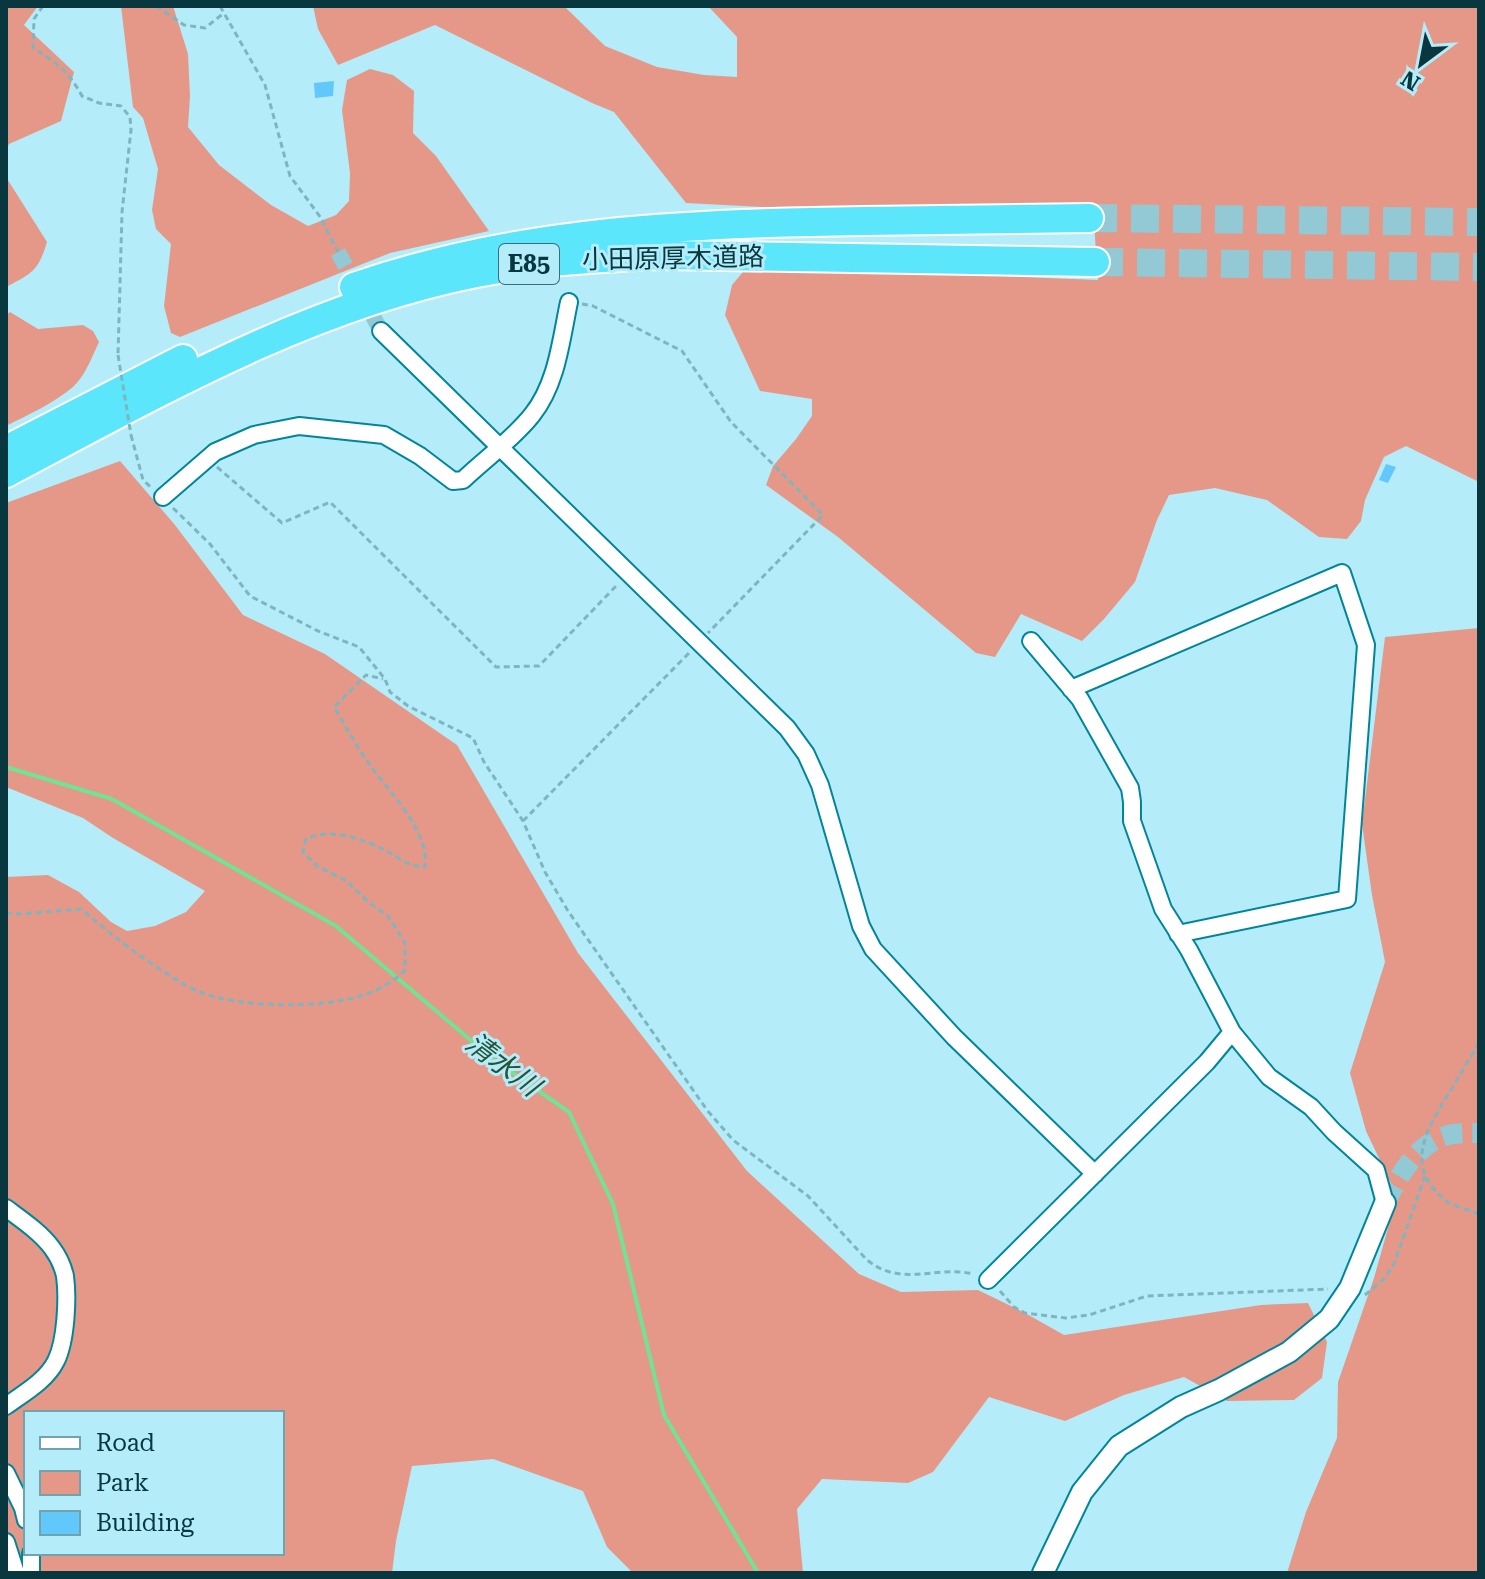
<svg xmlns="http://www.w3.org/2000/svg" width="1485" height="1579" viewBox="0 0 1485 1579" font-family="'Roboto Serif','Noto Sans JP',serif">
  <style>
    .green { fill: #e59888; fill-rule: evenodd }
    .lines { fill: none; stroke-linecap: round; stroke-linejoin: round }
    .stream { stroke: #71e296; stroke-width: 4 }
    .building { fill: #62c8fb }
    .minor-tunnel { stroke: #92c9d4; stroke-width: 16; stroke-dasharray: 16 8; stroke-linecap: butt }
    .tertiary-tunnel { stroke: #92c9d4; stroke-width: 20; stroke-dasharray: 20 10; stroke-linecap: butt }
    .trunk-tunnel { stroke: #92c9d4; stroke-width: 28; stroke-dasharray: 28 14; stroke-linecap: butt }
    .minor-casing { stroke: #008599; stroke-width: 20 }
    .tertiary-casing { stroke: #008599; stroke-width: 24 }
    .trunk-casing { stroke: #fff; stroke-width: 32 }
    .path { stroke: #7fb5bf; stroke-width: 3; stroke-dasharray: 6 4; stroke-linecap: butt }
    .minor { stroke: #fff; stroke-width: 16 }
    .tertiary { stroke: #fff; stroke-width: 20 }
    .trunk { stroke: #5ce6fc; stroke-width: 28 }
    .path-bridge { stroke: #7fb5bf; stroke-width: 3; stroke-dasharray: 6 4; stroke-linecap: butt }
    .labels { text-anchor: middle; stroke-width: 6; stroke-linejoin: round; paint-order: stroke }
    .shield { fill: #b4edf9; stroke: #3c6e77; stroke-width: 2 }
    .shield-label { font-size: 24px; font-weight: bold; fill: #08373f }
    .street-label { font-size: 26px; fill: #08373f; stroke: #b4edf9 }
    .water-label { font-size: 28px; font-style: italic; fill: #275436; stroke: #b4edf9 }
  </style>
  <rect width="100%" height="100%" fill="#b4edf9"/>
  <path class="green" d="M 6,6 L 38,6 L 24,25 L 74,72 L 61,121 L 9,144 L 6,150 Z
    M 121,6 L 173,6 L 188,54 L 190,96 L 188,127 L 219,165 L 271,205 L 308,226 L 336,215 L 349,201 L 350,173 L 342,110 L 347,80 L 370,69 L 393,75 L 414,91 L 413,133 L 436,156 L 489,231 L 390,253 L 180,337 L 171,333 L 164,306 L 171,244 L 156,229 L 152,210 L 158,169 L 143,118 L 133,107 Z
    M 313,6 L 564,6 L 605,46 L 657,67 L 704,75 L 737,77 L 737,37 L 708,6 L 1479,6 L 1479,482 L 1406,446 L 1384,457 L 1365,500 L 1361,521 L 1347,539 L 1319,537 L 1267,500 L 1215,488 L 1169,495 L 1157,520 L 1135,582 L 1104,619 L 1082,641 L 1021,614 L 995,657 L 976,653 L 838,537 L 766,485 L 773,466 L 796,439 L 812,416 L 812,399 L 760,391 L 725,315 L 732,285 L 748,266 L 1098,280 L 1093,209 L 762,207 L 686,203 L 614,112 L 592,103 L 435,25 L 338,65 L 318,29 Z
    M 6,177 L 47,242 C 38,271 33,273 6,287 Z
    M 10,312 L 38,329 L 83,325 L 93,331 L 99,342 C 92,357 85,376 73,387 C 54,403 28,415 6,426 L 6,315 Z
    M 120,461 L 175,525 L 243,615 L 325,654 L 457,745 L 578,953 L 747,1171 L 859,1274 L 901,1292 L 978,1290 L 1025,1313 L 1064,1335 L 1261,1305 L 1308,1303 L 1327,1342 L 1322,1378 L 1294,1400 L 1227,1401 L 1184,1377 L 1124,1395 L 1065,1421 L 989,1397 L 933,1472 L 908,1483 L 822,1479 L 797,1509 L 803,1573 L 633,1573 L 607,1547 L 583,1491 L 493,1459 L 412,1466 L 396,1541 L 392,1573 L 6,1573 L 6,877 L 48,875 L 79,892 L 111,922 L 127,931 L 155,926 L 186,912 L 205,891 L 113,838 L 83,818 L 6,787 L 6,503 ZM 26,1413 L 282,1413 L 282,1553 L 26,1553 Z
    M 1479,628 L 1479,1573 L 1287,1573 L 1306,1512 L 1337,1438 L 1338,1382 L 1374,1278 L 1397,1196 L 1366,1131 L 1350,1073 L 1385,962 L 1372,895 L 1362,824 L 1385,637 Z"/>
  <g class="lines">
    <path class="stream" d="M 6,767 L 112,799 L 336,926 L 494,1060 L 569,1112 L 613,1204 L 664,1415 L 758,1573"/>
  </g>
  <path class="building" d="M 334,81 L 333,96 L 315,98 L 314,83 Z
    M 1386,464 L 1396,467 L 1388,483 L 1379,480 Z"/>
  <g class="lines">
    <path class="minor-tunnel" d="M 338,252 L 381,331"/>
    <path class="tertiary-tunnel" d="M 1385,1203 C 1399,1176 1419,1138 1454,1134 C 1462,1133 1471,1133 1479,1133"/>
    <path class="trunk-tunnel" d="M 1089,218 L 1479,222
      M 1095,262 L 1479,267"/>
    <defs>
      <path id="minor" d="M 381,331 L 787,728 L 806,754 L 820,785 L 861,926 L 873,949 L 954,1037 L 1095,1174
        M 163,497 L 215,452 L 254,435 L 299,426 L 384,435 L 420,456 L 453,481 L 463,480 C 484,460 514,438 532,415 C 557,384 561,340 569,302
        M 1031,641 L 1080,699 L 1130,788 L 1132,802 L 1132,821 L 1163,909 L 1189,950 L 1232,1032 L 1269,1077 L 1311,1107 L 1334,1132 L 1376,1170 L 1385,1203
        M 1071,689 L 1342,573 L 1366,645 L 1347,899 L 1178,934
        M 6,1208 C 22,1220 40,1232 52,1248 C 58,1256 63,1267 65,1276 C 68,1298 66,1341 56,1361 C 46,1381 24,1393 6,1406
        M 988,1280 L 1207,1062 L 1232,1032
        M 6,1473 L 23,1508 L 26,1520
        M 6,1542 L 16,1573
        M 31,1553 L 31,1573"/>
      <path id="tertiary" d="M 1043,1573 L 1082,1492 L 1119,1446 L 1181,1407 L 1219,1390 L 1289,1352 L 1329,1319 L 1350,1288 L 1385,1203"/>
      <path id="trunk" d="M 354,287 C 519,230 690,223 864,221 C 939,220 1014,219 1089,218
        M 6,450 L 183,359
        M 6,473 C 156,394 308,306 476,273 C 538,261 601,257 664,255 L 1095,262"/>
    </defs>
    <use href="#minor" class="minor-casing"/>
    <use href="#tertiary" class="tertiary-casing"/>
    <use href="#trunk" class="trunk-casing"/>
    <path class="path" d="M 43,6 L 34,19 L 33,48 C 56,62 69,72 82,96 L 99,103 L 121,106 L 130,117 L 131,130 L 122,212 L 118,355
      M 156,6 L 184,25 L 205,28 L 224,13
      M 220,6 L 265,85 L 290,176 L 321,218 L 338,252
      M 582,304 L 593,306 L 682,351 L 731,422 L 823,515 L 708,633
      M 131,435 L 143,480 L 153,489
      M 217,467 L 282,523 L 330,502 L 496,667 L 539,666 L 618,584
      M 173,508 L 210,544 L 250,596 L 318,631 L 359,647 L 385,679 L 390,692 L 408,706 L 473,738 L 484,762 L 523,821 L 545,872 L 568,911 L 707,1110 L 733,1140 L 808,1196 L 867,1260 C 902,1288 935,1265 974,1274
      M 523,821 L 689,653
      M 6,913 L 20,914 L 81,909 C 107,931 130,949 158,968 C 172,977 185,986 200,992 C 239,1008 324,1009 363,995 C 377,991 395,981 405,970 L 405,943 L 388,916 L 368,902 L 347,881 L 317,866 L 303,852 L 306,839 C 330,827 362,839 385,850 C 403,859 402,865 425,867 C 425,861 425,854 424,848 C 415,817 389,791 370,765 C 357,747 346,727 334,707 L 366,675 L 383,679
      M 1479,1043 C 1469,1059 1460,1075 1450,1091 C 1428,1128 1402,1165 1445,1200 C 1454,1207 1468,1209 1479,1214
      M 1000,1291 L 1014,1307 L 1025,1313 L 1066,1318 L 1089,1315 L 1147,1296 L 1328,1289
      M 1365,1295 L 1384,1279 L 1394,1264 L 1425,1176"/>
    <use href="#minor" class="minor"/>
    <use href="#tertiary" class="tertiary"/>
    <use href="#trunk" class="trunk"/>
    <path class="path-bridge" d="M 118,355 L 131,435"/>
  </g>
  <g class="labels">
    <rect class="shield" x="499" y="244" width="60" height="40" rx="6"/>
    <g class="shield-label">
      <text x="529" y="272">E85</text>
    </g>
    <g class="street-label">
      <text transform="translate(673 258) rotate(-1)" y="9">小田原厚木道路</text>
    </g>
    <g class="water-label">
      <text transform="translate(503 1064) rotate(37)" y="10">清水川</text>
    </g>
  </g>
  <rect width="1485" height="1579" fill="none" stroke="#08373f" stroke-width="16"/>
  <rect x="24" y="1411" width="260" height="144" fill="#b4edf9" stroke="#6fa4af" stroke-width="2"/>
  <rect x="40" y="1437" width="40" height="12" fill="#ffffff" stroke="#6fa4af" stroke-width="2"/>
  <text x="96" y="1451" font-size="24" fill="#08373f">Road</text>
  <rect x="40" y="1471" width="40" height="24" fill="#e59888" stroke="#6fa4af" stroke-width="2"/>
  <text x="96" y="1491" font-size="24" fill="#08373f">Park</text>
  <rect x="40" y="1511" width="40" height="24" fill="#62c8fb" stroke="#6fa4af" stroke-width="2"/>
  <text x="96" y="1531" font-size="24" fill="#08373f">Building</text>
  <g transform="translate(1421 64) rotate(212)" stroke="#b4edf9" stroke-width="6" paint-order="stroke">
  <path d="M0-6L14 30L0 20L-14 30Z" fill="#08373f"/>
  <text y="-12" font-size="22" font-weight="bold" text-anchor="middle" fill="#08373f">N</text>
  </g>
</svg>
